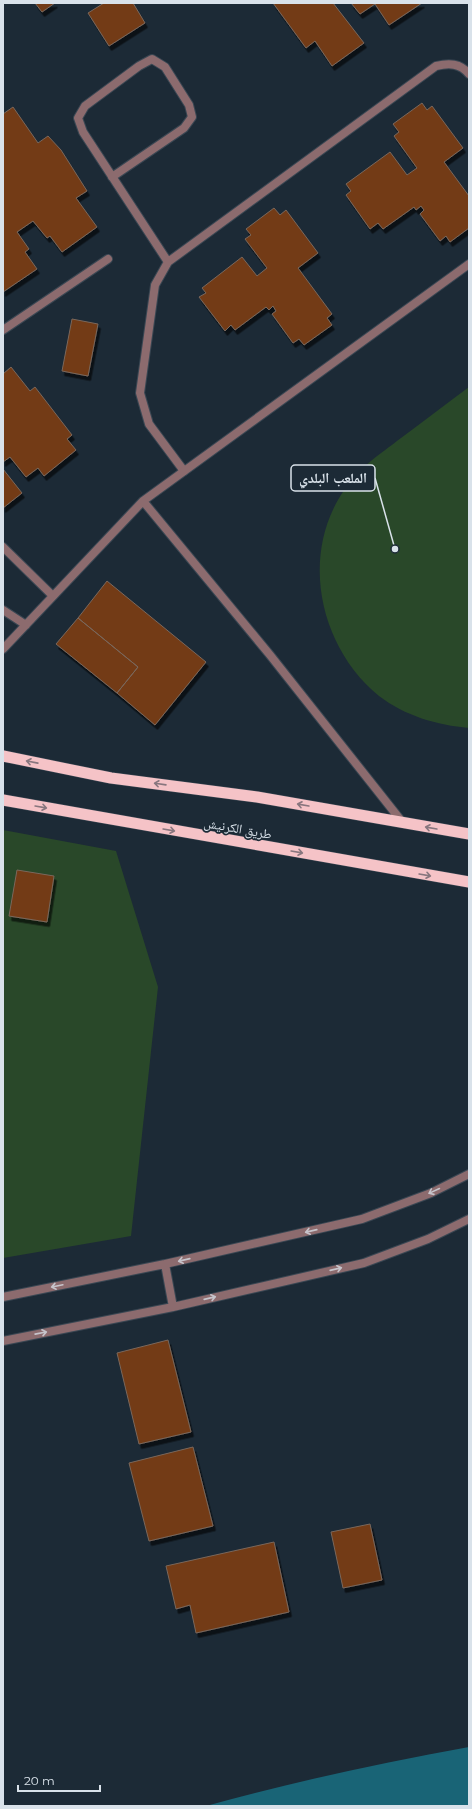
<svg xmlns="http://www.w3.org/2000/svg" width="472" height="1809" viewBox="0 0 472 1809" font-family="Montserrat,'Noto Naskh Arabic',sans-serif">
  <style>
    .green { fill: #294829 }
    .water { fill: #196476 }
    .building { fill: #733b13; stroke: #7a675c; filter: url(#shadow) }
    .lines { fill: none; stroke-linecap: round; stroke-linejoin: round }
    .service-casing { stroke: #3a4753; stroke-width: 10 }
    .minor-casing { stroke: #3a4753; stroke-width: 10 }
    .trunk-casing { stroke: #3a4753; stroke-width: 12 }
    .service { stroke: #8c6b6e; stroke-width: 8 }
    .minor { stroke: #8c6b6e; stroke-width: 8 }
    .trunk { stroke: #f5c3c7; stroke-width: 11 }
    .oneway { stroke: #88767e }
    .oneway2 { stroke: #c6c4cb }
    .labels { text-anchor: middle; stroke-width: 3.5; stroke-linejoin: round; paint-order: stroke }
    .street-label { font-size: 13px; fill: #d9e2ea; stroke: #1c2a36 }
    .leader { fill: none; stroke: #d9e2ea; stroke-width: 1.5 }
    .callout-dot { fill: #d9e2ea; stroke: #1c2a36; stroke-width: 1.5 }
    .callout { fill: #1c2a36; stroke: #d9e2ea; stroke-width: 1.5 }
    .callout-label { font-size: 14px; text-anchor: middle; font-weight: bold; fill: #d9e2ea }
  </style>
  <defs>
    <filter id="shadow"><feDropShadow dx="2.5" dy="4.5" stdDeviation="0" flood-color="#0009"/></filter>
  </defs>
  <rect width="100%" height="100%" fill="#1c2a36"/>
  <path class="green" d="M 469,387 L 469,728 C 437,725 405,716 379,696 C 319,647 299,554 345,489 C 361,466 379,455 401,438 C 424,421 446,404 469,387 Z
    M 3,830 L 116,851 L 158,987 L 131,1236 L 3,1258 Z"/>
  <path class="water" d="M 469,1747 L 469,1806 L 206,1806 C 292,1782 381,1763 469,1747 Z"/>
  <path class="building" d="M 35,3 L 55,3 L 42,12 Z
    M 104,3 L 133,3 L 145,23 L 109,46 L 88,13 Z
    M 273,3 L 333,3 L 364,43 L 332,66 L 315,41 L 306,48 Z
    M 351,3 L 422,3 L 389,25 L 375,4 L 360,14 Z
    M 422,103 L 427,110 L 432,106 L 463,148 L 444,162 L 469,196 L 469,228 L 450,242 L 446,236 L 440,241 L 420,214 L 424,210 L 421,206 L 416,210 L 414,207 L 383,229 L 378,223 L 370,229 L 346,195 L 351,191 L 346,184 L 390,152 L 407,175 L 417,168 L 394,136 L 399,132 L 393,124 Z
    M 13,107 L 38,143 L 48,136 L 61,150 L 87,191 L 76,198 L 97,227 L 62,252 L 50,236 L 47,238 L 33,221 L 17,232 L 29,249 L 25,252 L 37,269 L 3,292 L 3,114 Z
    M 274,208 L 280,215 L 286,210 L 318,253 L 298,268 L 332,314 L 327,318 L 332,325 L 304,345 L 299,339 L 293,343 L 272,314 L 276,311 L 273,306 L 269,310 L 266,307 L 235,330 L 231,325 L 225,331 L 199,297 L 206,293 L 202,288 L 242,257 L 257,276 L 267,268 L 245,239 L 251,235 L 246,229 Z
    M 72,319 L 98,324 L 88,376 L 62,371 Z
    M 11,367 L 30,391 L 35,387 L 72,435 L 67,439 L 76,450 L 44,476 L 38,468 L 26,477 L 10,457 L 3,462 L 3,374 Z
    M 3,469 L 22,493 L 3,508 Z
    M 107,581 L 206,662 L 155,725 L 117,693 L 138,667 L 78,618 Z
    M 78,618 L 138,667 L 117,693 L 56,644 Z
    M 17,870 L 54,876 L 47,922 L 9,916 Z
    M 168,1340 L 191,1432 L 139,1444 L 117,1353 Z
    M 193,1447 L 213,1526 L 149,1541 L 129,1463 Z
    M 370,1524 L 382,1580 L 343,1588 L 331,1532 Z
    M 274,1542 L 289,1612 L 196,1633 L 190,1605 L 176,1609 L 166,1566 Z"/>
  <g class="lines">
    <defs>
      <path id="service" d="M 112,177 L 184,128 L 192,117 L 189,105 L 165,67 L 152,59 L 139,66 L 85,106 L 78,118 L 83,132 L 168,262
        M 184,471 L 149,424 L 140,393 L 155,285 L 168,262 L 436,66 C 449,63 460,63 469,74"/>
      <path id="minor" d="M 3,330 L 108,259
        M 143,501 L 270,655 L 403,823
        M 3,547 L 53,596
        M 3,610 L 26,625
        M 3,649 L 143,501 L 469,264
        M 165,1264 L 173,1307
        M 3,1297 L 165,1264 L 362,1219 L 431,1193 L 469,1174
        M 3,1341 L 173,1307 L 364,1263 L 428,1239 L 469,1219"/>
      <path id="trunk" d="M 3,756 L 111,778 L 257,797 L 469,834
        M 3,800 L 469,882"/>
    </defs>
    <use href="#service" class="service-casing"/>
    <use href="#minor" class="minor-casing"/>
    <use href="#trunk" class="trunk-casing"/>
    <use href="#service" class="service"/>
    <use href="#minor" class="minor"/>
    <use href="#trunk" class="trunk"/>
  </g>
  <defs><path id="oneway-shaft" d="M-6 0H5M1.5-3L5.5 0L1.5 3" fill="none" stroke-width="1.6" stroke-linecap="round" stroke-linejoin="round"/></defs>
  <g class="oneway">
    <use href="#oneway-shaft" transform="translate(32 762) rotate(-169)"/>
    <use href="#oneway-shaft" transform="translate(160 784) rotate(-172)"/>
    <use href="#oneway-shaft" transform="translate(303 805) rotate(-170)"/>
    <use href="#oneway-shaft" transform="translate(41 807) rotate(10)"/>
    <use href="#oneway-shaft" transform="translate(431 828) rotate(-170)"/>
    <use href="#oneway-shaft" transform="translate(169 830) rotate(10)"/>
    <use href="#oneway-shaft" transform="translate(297 852) rotate(10)"/>
    <use href="#oneway-shaft" transform="translate(425 875) rotate(10)"/>
  </g>
  <g class="oneway2">
    <use href="#oneway-shaft" transform="translate(434 1191) rotate(155)"/>
    <use href="#oneway-shaft" transform="translate(311 1231) rotate(167)"/>
    <use href="#oneway-shaft" transform="translate(184 1260) rotate(167)"/>
    <use href="#oneway-shaft" transform="translate(336 1269) rotate(-13)"/>
    <use href="#oneway-shaft" transform="translate(57 1286) rotate(168)"/>
    <use href="#oneway-shaft" transform="translate(210 1298) rotate(-13)"/>
    <use href="#oneway-shaft" transform="translate(41 1333) rotate(-11)"/>
  </g>
  <g class="labels">
    <g class="street-label">
      <text transform="translate(238 828) rotate(10)" y="5">طريق الكرنيش</text>
    </g>
  </g>
  <path class="leader" d="M395 549L375 478"/>
  <circle class="callout-dot" cx="395" cy="549" r="4"/>
  <rect class="callout" x="291" y="465" width="84" height="26" rx="4"/>
  <g class="callout-label">
    <text x="333" y="483">الملعب البلدي</text>
  </g>
  <rect width="472" height="1809" fill="none" stroke="#d9e2ea" stroke-width="8"/>
  <path d="M18 1785v6h82v-6" fill="none" stroke="#d9e2ea" stroke-width="2"/>
  <text x="24" y="1785" font-size="12" fill="#d9e2ea" stroke="#1c2a36" stroke-width="3" paint-order="stroke">20 m</text>
</svg>
